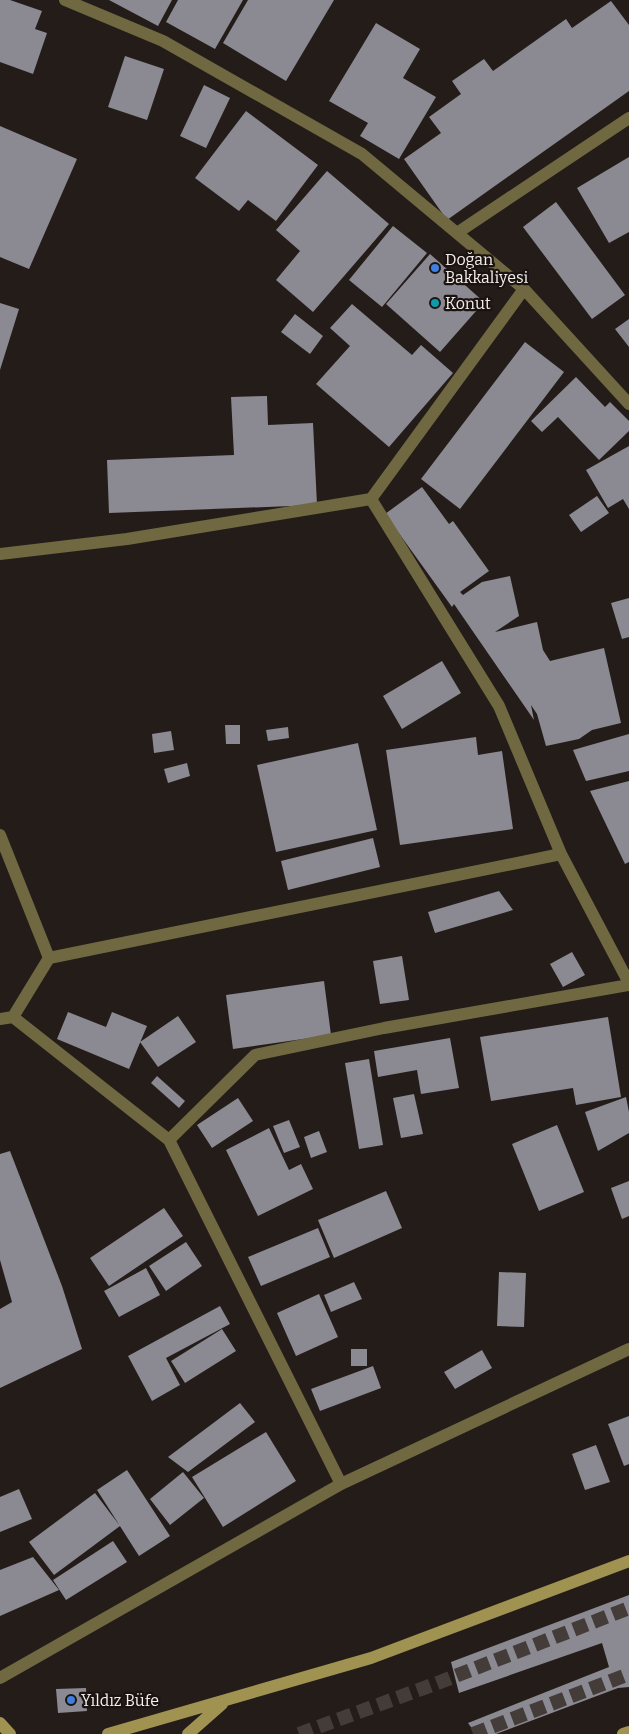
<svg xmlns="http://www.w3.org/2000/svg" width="629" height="1734" viewBox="0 0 629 1734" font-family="Bitter,serif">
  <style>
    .building { fill: #8b8991 }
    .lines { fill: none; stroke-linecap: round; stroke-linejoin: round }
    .trunk-tunnel { stroke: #433c39; stroke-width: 14; stroke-dasharray: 14 7; stroke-linecap: butt }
    .minor { stroke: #706840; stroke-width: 12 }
    .secondary { stroke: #a09250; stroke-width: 12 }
    .shop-dot { fill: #3f7fe0; stroke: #1a1310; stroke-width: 2 }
    .culture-dot { fill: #0f9aa8; stroke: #1a1310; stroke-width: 2 }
    .labels { text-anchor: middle; stroke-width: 4.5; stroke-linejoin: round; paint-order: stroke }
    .poi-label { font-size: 16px; fill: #f4efed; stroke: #1a1310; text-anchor: start }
  </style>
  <rect width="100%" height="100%" fill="#241c19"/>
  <path class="building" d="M 0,0 L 10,0 L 42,11 L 35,29 L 47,33 L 33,74 L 0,62 Z
    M 109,0 L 172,0 L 158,26 Z
    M 178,0 L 243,0 L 215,49 L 166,22 Z
    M 248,0 L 334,0 L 286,81 L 223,43 Z
    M 611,1 L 629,25 L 629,91 L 447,220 L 404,159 L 441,133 L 429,117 L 461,94 L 452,81 L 484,59 L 493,71 L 566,19 L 572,28 Z
    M 376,23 L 420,49 L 403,78 L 436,97 L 399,159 L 360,136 L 368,123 L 329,101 Z
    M 125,56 L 164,69 L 147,120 L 108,107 Z
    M 204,85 L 230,98 L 206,148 L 180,136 Z
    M 246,111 L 318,165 L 276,221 L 248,200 L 239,211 L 195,178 Z
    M 0,126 L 77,159 L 29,269 L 0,257 Z
    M 629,157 L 629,232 L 609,243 L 577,188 Z
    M 327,171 L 389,224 L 313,312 L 276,280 L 300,251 L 276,230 Z
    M 556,202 L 625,295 L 592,319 L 523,227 Z
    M 393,226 L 427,253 L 382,307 L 349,280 Z
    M 430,254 L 484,302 L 440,352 L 386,304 Z
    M 0,303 L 19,309 L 0,370 Z
    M 352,304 L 412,355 L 421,345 L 453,373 L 389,447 L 316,384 L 350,346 L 330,328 Z
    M 295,314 L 323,336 L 310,354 L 281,332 Z
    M 629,319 L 629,347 L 615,329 Z
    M 525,342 L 564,372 L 460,509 L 421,479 Z
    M 576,377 L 605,407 L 610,402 L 629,421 L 629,431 L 599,460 L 558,417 L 542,432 L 531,421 Z
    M 267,396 L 268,425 L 313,423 L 317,505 L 109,513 L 107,460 L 234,455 L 231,397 Z
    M 629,446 L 629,509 L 623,499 L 608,508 L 586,470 Z
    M 422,487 L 449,524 L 453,521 L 489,571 L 460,592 L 463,595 L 482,582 L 510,576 L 519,616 L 495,632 L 537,622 L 543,650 L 550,661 L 604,648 L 621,723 L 592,730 L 579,739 L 546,746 L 537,714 L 531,705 L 534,720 L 454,604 L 452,607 L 385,514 Z
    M 597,496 L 609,513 L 581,532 L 569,515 Z
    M 629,598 L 629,637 L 622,639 L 611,603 Z
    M 442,661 L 461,693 L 402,729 L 383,696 Z
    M 225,725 L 240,725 L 240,744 L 226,744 Z
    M 288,727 L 289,738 L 268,741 L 266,730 Z
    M 171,731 L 174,750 L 154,753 L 152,734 Z
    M 629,734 L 629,771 L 586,781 L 573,750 Z
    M 476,737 L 478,755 L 502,751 L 513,829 L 400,845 L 386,750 Z
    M 358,743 L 377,830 L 276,852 L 257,765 Z
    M 187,763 L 190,776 L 168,783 L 164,769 Z
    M 629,781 L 629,862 L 625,864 L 590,791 Z
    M 373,838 L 380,867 L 288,890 L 281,861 Z
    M 499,891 L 513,910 L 435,933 L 428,912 Z
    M 572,952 L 585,975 L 563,987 L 550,964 Z
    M 402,956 L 409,1000 L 380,1004 L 373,961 Z
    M 324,981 L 331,1035 L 233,1049 L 226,995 Z
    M 68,1012 L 106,1027 L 112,1012 L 147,1026 L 129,1069 L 57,1039 Z
    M 178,1016 L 196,1042 L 158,1067 L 140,1042 Z
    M 608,1017 L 621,1097 L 576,1105 L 573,1088 L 491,1101 L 480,1037 Z
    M 450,1038 L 459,1088 L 421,1094 L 417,1070 L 378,1077 L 374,1051 Z
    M 369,1059 L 383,1145 L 359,1149 L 345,1063 Z
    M 157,1076 L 185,1101 L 179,1108 L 151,1083 Z
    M 414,1094 L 423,1134 L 401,1138 L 393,1098 Z
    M 626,1097 L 629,1112 L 629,1133 L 598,1151 L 585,1112 Z
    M 238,1098 L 253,1121 L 212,1148 L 197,1125 Z
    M 289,1120 L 300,1147 L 284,1153 L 273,1126 Z
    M 557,1125 L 584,1192 L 539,1211 L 512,1144 Z
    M 269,1128 L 289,1170 L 301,1164 L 313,1189 L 258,1216 L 226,1150 Z
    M 319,1131 L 327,1152 L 311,1158 L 304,1137 Z
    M 10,1151 L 62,1286 L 82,1349 L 0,1388 L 0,1309 L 12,1302 L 0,1260 L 0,1154 Z
    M 629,1181 L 629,1216 L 622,1219 L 611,1188 Z
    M 386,1191 L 402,1228 L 334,1258 L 318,1220 Z
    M 164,1208 L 183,1236 L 109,1286 L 90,1258 Z
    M 318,1228 L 330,1257 L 261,1286 L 248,1257 Z
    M 186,1242 L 202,1266 L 166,1291 L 149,1266 Z
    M 146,1268 L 160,1295 L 119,1317 L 104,1291 Z
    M 499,1272 L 526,1273 L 524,1327 L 497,1326 Z
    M 354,1282 L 362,1299 L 331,1312 L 324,1295 Z
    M 319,1294 L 338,1337 L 296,1356 L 277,1313 Z
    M 220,1306 L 230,1324 L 166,1358 L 180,1385 L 152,1401 L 128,1356 Z
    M 222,1329 L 236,1351 L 185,1383 L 171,1361 Z
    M 351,1349 L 367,1349 L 367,1366 L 351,1366 Z
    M 482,1350 L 492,1368 L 455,1389 L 444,1372 Z
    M 373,1366 L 381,1388 L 320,1411 L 311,1389 Z
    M 240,1403 L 255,1422 L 188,1472 L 168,1457 Z
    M 629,1416 L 629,1464 L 624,1466 L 608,1424 Z
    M 266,1432 L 296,1481 L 223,1527 L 192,1477 Z
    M 596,1445 L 610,1482 L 585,1490 L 572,1454 Z
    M 127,1470 L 170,1536 L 139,1556 L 97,1490 Z
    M 183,1472 L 204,1498 L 170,1525 L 150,1499 Z
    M 19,1489 L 32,1519 L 0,1532 L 0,1497 Z
    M 95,1493 L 120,1526 L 54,1575 L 29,1542 Z
    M 113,1541 L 127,1562 L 66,1600 L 53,1580 Z
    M 33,1557 L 59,1590 L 0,1616 L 0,1570 Z
    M 629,1595 L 629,1687 L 618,1688 L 496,1734 L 476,1734 L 468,1723 L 609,1667 L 602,1643 L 459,1693 L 451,1662 Z
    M 86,1688 L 87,1711 L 58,1713 L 56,1689 Z"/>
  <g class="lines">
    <path class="trunk-tunnel" d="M 299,1734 L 435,1684 L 629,1608
      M 473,1734 L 629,1674"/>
    <path class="minor" d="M 65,0 L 163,41 L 362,154 L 524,289 L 629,404
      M 457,233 L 629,118
      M 524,289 L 371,499 L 499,706 L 561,854
      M 0,554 L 127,539 L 371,499
      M 0,835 L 49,958 L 561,854 L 629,983
      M 13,1017 L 49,958
      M 0,1019 L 13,1017 L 169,1140 L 341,1484
      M 169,1140 L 255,1055 L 384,1028 L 629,985
      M 0,1678 L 341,1484 L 629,1349"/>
    <path class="secondary" d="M 0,1723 L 10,1734
      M 108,1734 L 371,1658 L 629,1561
      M 188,1734 L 222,1704
      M 623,1734 L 629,1732"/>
  </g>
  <g class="shop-dot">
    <circle cx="435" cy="268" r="5"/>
    <circle cx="71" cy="1700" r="5"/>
  </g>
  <circle class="culture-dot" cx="435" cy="303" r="5"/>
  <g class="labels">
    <g class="poi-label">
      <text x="445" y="265">Doğan<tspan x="445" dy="18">Bakkaliyesi</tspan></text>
      <text x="445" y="309">Konut</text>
      <text x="81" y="1706">Yıldız Büfe</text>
    </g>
  </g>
</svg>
